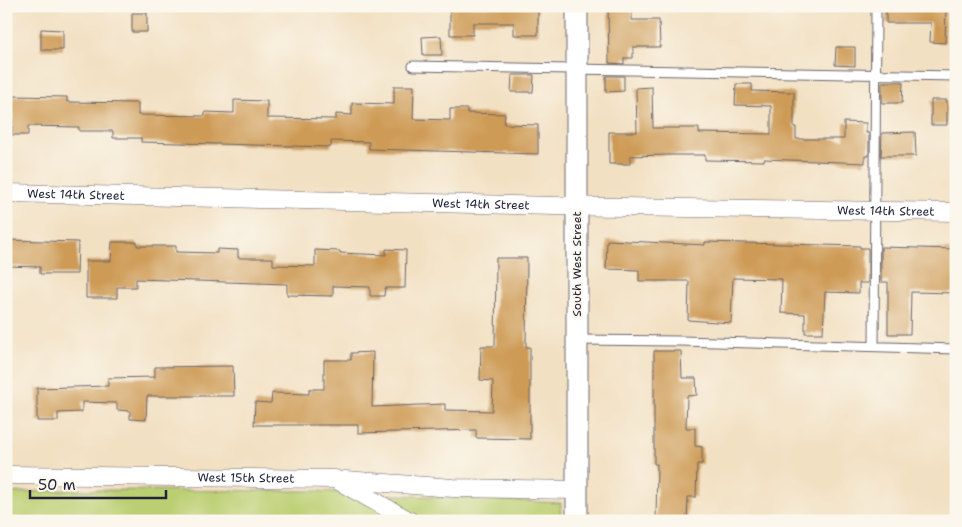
<svg xmlns="http://www.w3.org/2000/svg" width="962" height="527" viewBox="0 0 962 527" font-family="'Shantell Sans',sans-serif">
  <style>
    .green { fill: #bbcf72; stroke: #6e7856 }
    .building { fill: #ce9b57 }
    .lines { fill: none; stroke-linecap: round; stroke-linejoin: round }
    .service-casing { stroke: #6b646a; stroke-width: 11 }
    .minor-casing { stroke: #6b646a; stroke-width: 19 }
    .tertiary-casing { stroke: #6b646a; stroke-width: 23 }
    .service { stroke: #fff; stroke-width: 9 }
    .minor { stroke: #fff; stroke-width: 18 }
    .tertiary { stroke: #fff; stroke-width: 21 }
    .labels { text-anchor: middle; stroke-width: 4; stroke-linejoin: round; paint-order: stroke }
    .street-label { font-size: 12px; fill: #22223b; stroke: #fbf7ec }
  </style>
  <rect width="100%" height="100%" fill="#fbf7ec"/>
  <filter id="ink" filterUnits="userSpaceOnUse"><feTurbulence type="fractalNoise" baseFrequency=".02" numOctaves="2"/><feDisplacementMap in="SourceGraphic" scale="10" xChannelSelector="R" yChannelSelector="G"/><feConvolveMatrix kernelMatrix="1 2 1 2 8 2 1 2 1" color-interpolation-filters="sRGB"/></filter>
  <filter id="wash" filterUnits="userSpaceOnUse"><feTurbulence type="fractalNoise" baseFrequency=".0096" numOctaves="4" result="noise"/><feDisplacementMap in="SourceGraphic" scale="20" xChannelSelector="R" yChannelSelector="G"/><feGaussianBlur stdDeviation="1.12" result="paint"/><feColorMatrix in="noise" values="0 0 0 0 0 0 0 0 0 0 0 0 0 0 0 0 0 1.4 0 .05"/><feComposite in="paint" operator="in"/></filter>
  <g filter="url(#wash)">
    <rect width="100%" height="100%" fill="#f2e0c2"/>
    <path class="green" d="M 69,490 L 316,491 L 561,503 L 560,521 L 6,521 L 6,493 Z"/>
    <g id="blocks">
      <path class="building" d="M 450,6 L 538,6 L 538,35 L 514,35 L 514,23 L 473,23 L 473,35 L 450,35 Z
        M 608,6 L 632,6 L 632,20 L 659,20 L 660,47 L 633,47 L 633,58 L 624,58 L 624,64 L 609,63 Z
        M 886,6 L 946,6 L 945,43 L 930,42 L 931,23 L 886,23 Z
        M 132,13 L 147,13 L 147,32 L 132,32 Z
        M 41,29 L 63,30 L 63,50 L 41,50 Z
        M 441,36 L 442,55 L 423,55 L 422,37 Z
        M 836,47 L 855,47 L 855,66 L 835,65 Z
        M 512,75 L 534,75 L 533,92 L 511,92 Z
        M 606,76 L 624,76 L 624,91 L 606,92 Z
        M 882,82 L 903,82 L 902,103 L 882,103 Z
        M 736,84 L 752,84 L 752,91 L 794,92 L 794,127 L 796,127 L 796,139 L 844,139 L 844,122 L 866,123 L 866,133 L 869,133 L 869,156 L 865,156 L 865,163 L 764,159 L 764,161 L 705,160 L 705,155 L 668,155 L 630,156 L 630,164 L 609,164 L 609,132 L 637,132 L 636,88 L 652,87 L 653,128 L 699,128 L 699,133 L 771,134 L 771,106 L 735,105 Z
        M 394,86 L 414,86 L 413,119 L 450,120 L 450,109 L 467,109 L 467,113 L 505,114 L 504,124 L 538,125 L 538,154 L 369,149 L 369,142 L 331,141 L 331,147 L 141,142 L 141,138 L 113,138 L 113,131 L 79,131 L 79,127 L 28,126 L 28,135 L 12,135 L 13,96 L 67,97 L 67,102 L 138,103 L 138,115 L 205,116 L 205,112 L 234,113 L 234,100 L 267,101 L 267,118 L 336,119 L 336,114 L 352,115 L 352,103 L 394,104 Z
        M 931,100 L 947,100 L 947,125 L 931,125 Z
        M 915,132 L 916,156 L 881,156 L 882,133 Z
        M 6,240 L 78,242 L 77,274 L 40,274 L 40,267 L 6,266 Z
        M 607,240 L 705,245 L 705,242 L 860,246 L 860,248 L 868,248 L 868,283 L 859,283 L 859,293 L 825,292 L 823,333 L 805,333 L 805,314 L 781,313 L 782,279 L 733,278 L 731,323 L 688,320 L 689,281 L 639,281 L 639,270 L 606,269 Z
        M 112,242 L 137,242 L 137,246 L 176,246 L 176,252 L 217,253 L 217,249 L 238,250 L 238,258 L 273,258 L 273,265 L 315,266 L 315,250 L 340,251 L 340,253 L 386,255 L 386,249 L 406,250 L 405,288 L 385,288 L 384,296 L 370,296 L 370,287 L 333,286 L 333,296 L 287,295 L 287,284 L 136,279 L 136,287 L 117,287 L 117,298 L 86,298 L 86,261 L 111,261 Z
        M 881,247 L 956,249 L 956,293 L 911,292 L 910,334 L 888,334 L 888,282 L 881,282 Z
        M 496,258 L 527,258 L 526,347 L 530,347 L 530,439 L 476,438 L 476,430 L 358,433 L 358,425 L 254,425 L 255,402 L 271,403 L 272,393 L 309,394 L 309,389 L 324,389 L 324,360 L 351,360 L 351,353 L 373,352 L 372,407 L 445,404 L 445,410 L 492,411 L 493,381 L 480,380 L 481,346 L 495,346 Z
        M 654,351 L 681,351 L 682,378 L 696,378 L 697,395 L 687,396 L 686,428 L 695,428 L 695,446 L 702,447 L 702,464 L 697,464 L 696,497 L 688,497 L 687,521 L 656,521 L 657,464 L 654,464 Z
        M 233,366 L 234,396 L 147,396 L 146,420 L 130,419 L 130,411 L 117,410 L 117,403 L 82,402 L 82,412 L 58,413 L 58,421 L 37,421 L 37,388 L 108,386 L 108,378 L 155,377 L 155,367 Z"/>
    </g>
  </g>
  <g filter="url(#ink)">
    <use href="#blocks" fill-opacity="0" stroke="#6b646a" stroke-width="1"/>
    <g class="lines">
      <defs>
        <path id="service" d="M 413,66 L 956,76
          M 577,340 L 680,341 L 956,349
          M 874,346 L 876,6"/>
        <g id="minor">
          <path id="s1" d="M 6,193 L 554,206 L 956,212"/>
          <path id="s2" d="M 6,475 L 335,479 L 410,521"/>
          <path d="M 345,480 L 453,488 L 576,490"/>
        </g>
        <path id="tertiary" d="M 577,521 L 577,6"/>
      </defs>
      <use href="#service" class="service-casing"/>
      <use href="#minor" class="minor-casing"/>
      <use href="#tertiary" class="tertiary-casing"/>
      <use href="#service" class="service"/>
      <use href="#minor" class="minor"/>
      <use href="#tertiary" class="tertiary"/>
    </g>
  </g>
  <g class="labels">
    <g class="street-label">
      <text dy="4" stroke="none"><textPath href="#s1" startOffset="70">West 14th Street</textPath></text>
      <text dy="4" stroke="none"><textPath href="#s1" startOffset="475">West 14th Street</textPath></text>
      <text dy="4" stroke="none"><textPath href="#s1" startOffset="880">West 14th Street</textPath></text>
      <text transform="translate(577 264) rotate(-90)" y="4">South West Street</text>
      <text dy="4" stroke="none"><textPath href="#s2" startOffset="240">West 15th Street</textPath></text>
    </g>
  </g>
  <rect width="962" height="527" fill="none" stroke="#fbf7ec" stroke-width="25"/>
  <path d="M30 490v8h136v-8" fill="none" stroke="#22223b" stroke-width="2.5"/>
  <text x="38" y="490" font-size="15" fill="#22223b" stroke="#fbf7ec" stroke-width="4" paint-order="stroke">50 m</text>
</svg>
